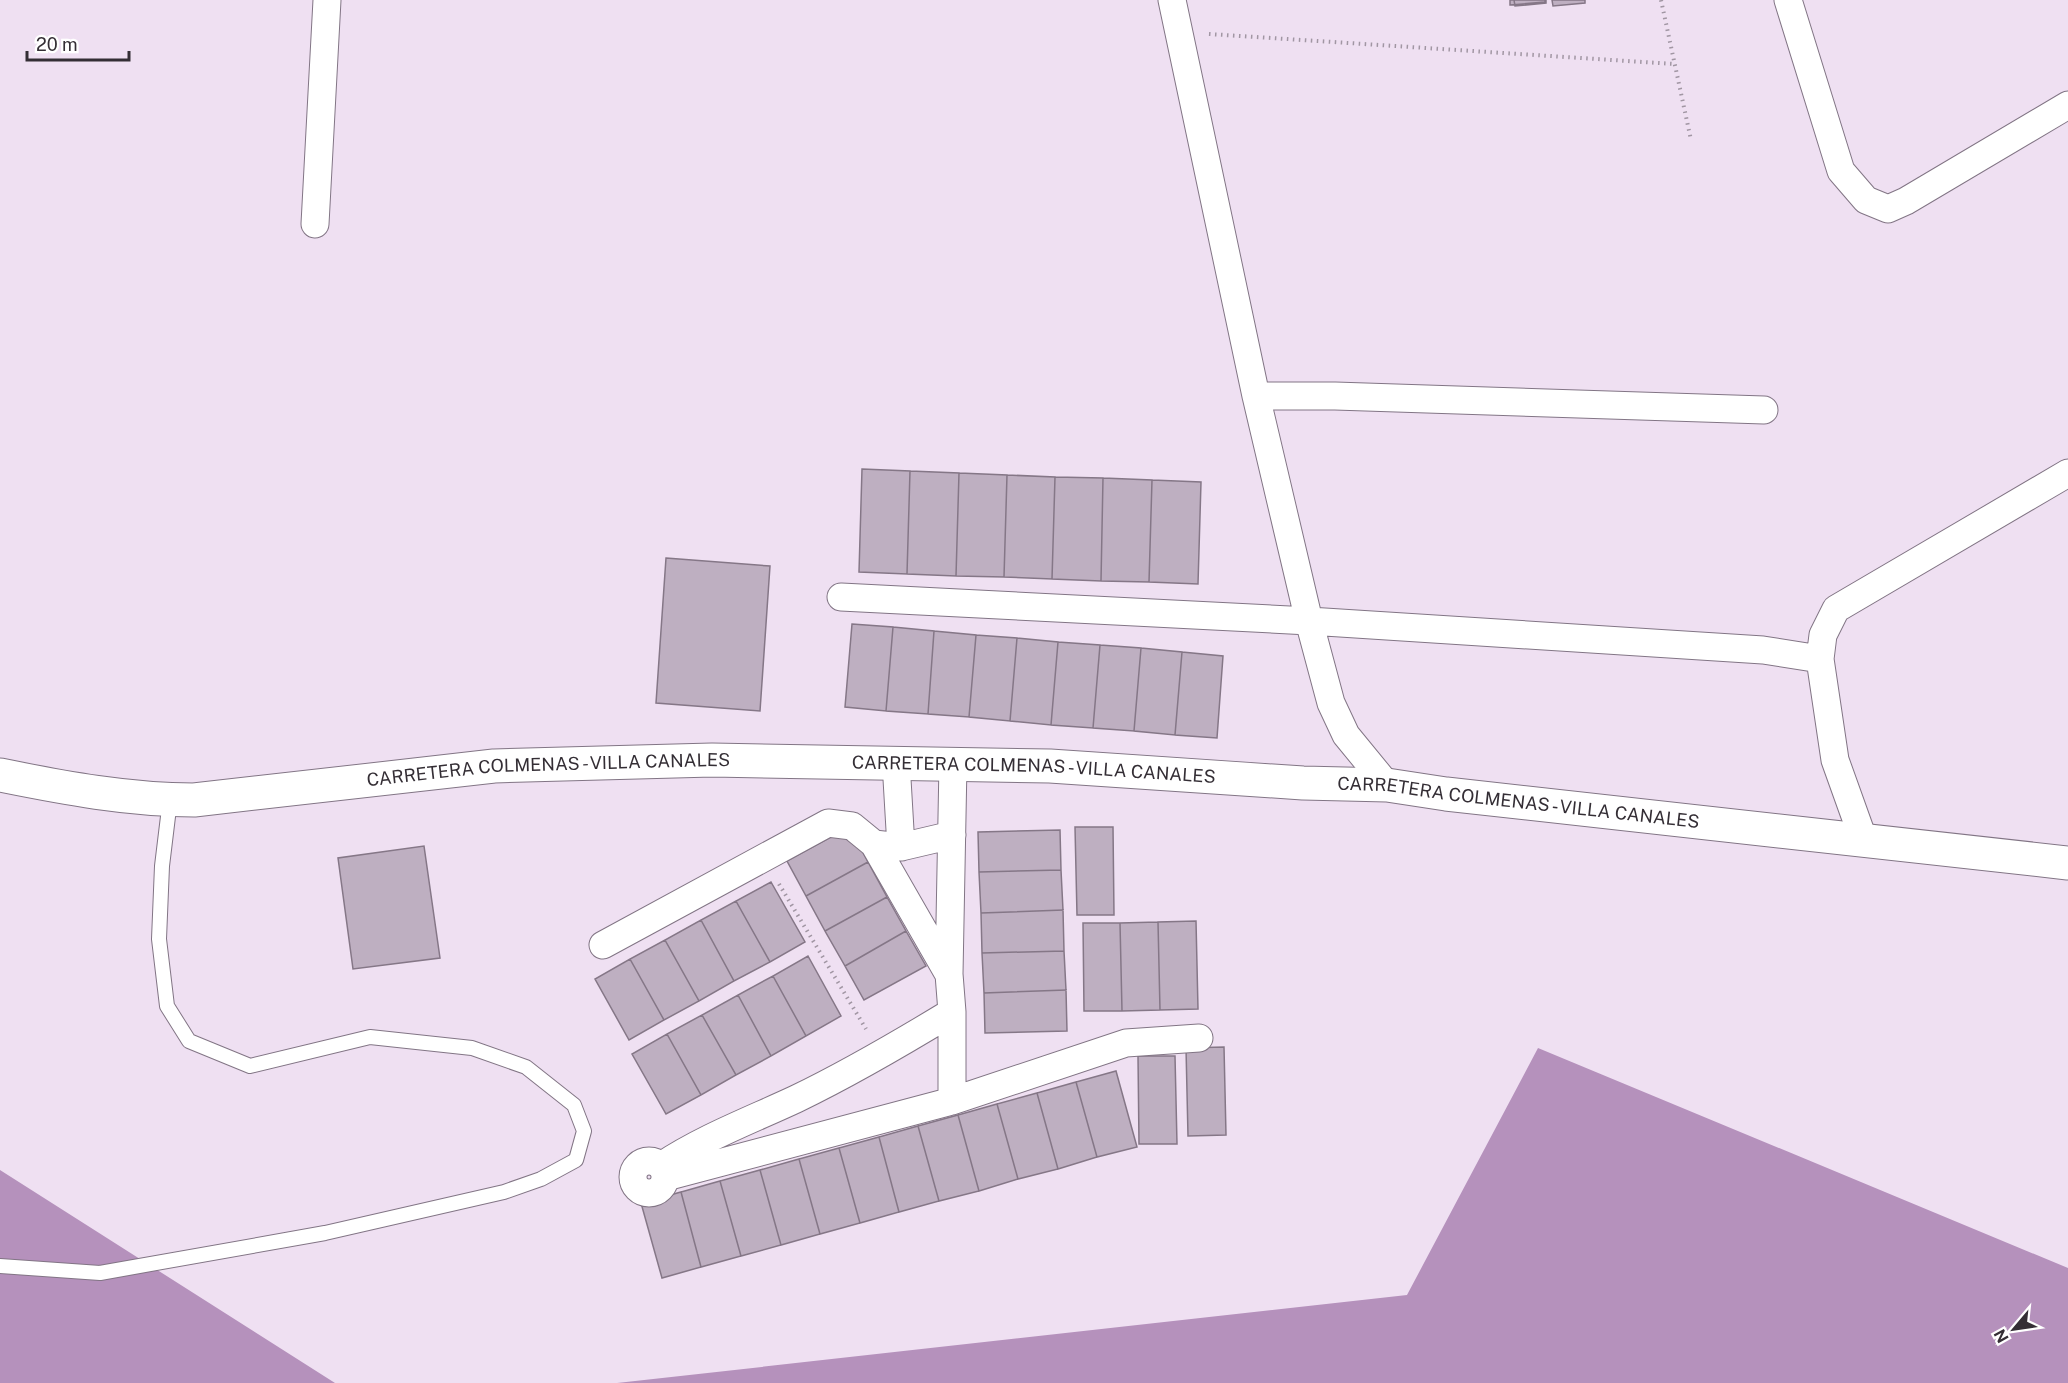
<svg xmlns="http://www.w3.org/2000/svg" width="2068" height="1383" viewBox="0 0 2068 1383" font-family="'Public Sans',sans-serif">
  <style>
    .forest { fill: #b591bc }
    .building { fill: #beafc1; stroke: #857787; stroke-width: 1.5 }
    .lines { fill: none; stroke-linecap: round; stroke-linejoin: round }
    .service-casing { stroke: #827585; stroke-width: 16 }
    .minor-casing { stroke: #827585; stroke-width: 29 }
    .tertiary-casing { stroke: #827585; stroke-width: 35 }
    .path { stroke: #a196a3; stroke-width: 4; stroke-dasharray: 1.5 4.5; stroke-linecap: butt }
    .service { stroke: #fff; stroke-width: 14 }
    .minor { stroke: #fff; stroke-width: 27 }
    .tertiary { stroke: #fff; stroke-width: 33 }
    .labels { text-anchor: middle; stroke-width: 6; stroke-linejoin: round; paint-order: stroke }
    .street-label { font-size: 18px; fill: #342e35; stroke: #fff }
  </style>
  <rect width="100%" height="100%" fill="#efe0f2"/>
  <path class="forest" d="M 1538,1048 L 2068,1268 L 2068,1383 L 617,1383 L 1407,1295 Z
    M 0,1170 L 335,1383 L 0,1383 Z"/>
  <path class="building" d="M 1510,0 L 1545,0 L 1545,2 L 1510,5 Z
    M 1514,0 L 1546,0 L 1546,3 L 1515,6 Z
    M 1552,0 L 1585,0 L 1585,3 L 1553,6 Z
    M 862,469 L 910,471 L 907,574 L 859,572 Z
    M 910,471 L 959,473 L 956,576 L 907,574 Z
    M 959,473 L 1007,475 L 1004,577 L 956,576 Z
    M 1007,475 L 1055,477 L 1052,579 L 1004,577 Z
    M 1055,477 L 1103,478 L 1101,581 L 1052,579 Z
    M 1103,478 L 1152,480 L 1149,582 L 1101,581 Z
    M 1152,480 L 1201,482 L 1198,584 L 1149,582 Z
    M 666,558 L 770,566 L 760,711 L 656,703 Z
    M 852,624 L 893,627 L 886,711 L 845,707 Z
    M 893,627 L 934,631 L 928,714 L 886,711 Z
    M 934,631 L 976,635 L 969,717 L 928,714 Z
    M 976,635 L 1017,638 L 1010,721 L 969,717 Z
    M 1017,638 L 1058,642 L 1051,725 L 1010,721 Z
    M 1058,642 L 1100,645 L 1093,728 L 1051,725 Z
    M 1100,645 L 1141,648 L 1134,731 L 1093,728 Z
    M 1141,648 L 1182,652 L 1175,735 L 1134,731 Z
    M 1182,652 L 1223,656 L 1217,738 L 1175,735 Z
    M 849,827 L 868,862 L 806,896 L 787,861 Z
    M 1075,827 L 1113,827 L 1114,915 L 1077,915 Z
    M 1060,830 L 1061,870 L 979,872 L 978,832 Z
    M 424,846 L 440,958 L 353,969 L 338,858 Z
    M 868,862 L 887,897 L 825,931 L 806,896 Z
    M 1061,870 L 1063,910 L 981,913 L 979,872 Z
    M 771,882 L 805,942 L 770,962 L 736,901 Z
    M 887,897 L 906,931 L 845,966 L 825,931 Z
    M 736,901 L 770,962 L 734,981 L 701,920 Z
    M 1063,910 L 1064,951 L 982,953 L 981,913 Z
    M 701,920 L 734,981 L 699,1001 L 665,940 Z
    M 1196,921 L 1198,1009 L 1160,1010 L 1158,922 Z
    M 1158,922 L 1160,1010 L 1122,1011 L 1120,923 Z
    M 1083,923 L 1120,923 L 1122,1011 L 1084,1011 Z
    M 906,931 L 926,966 L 864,1000 L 845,966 Z
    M 665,940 L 699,1001 L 664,1020 L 630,959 Z
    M 1064,951 L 1066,990 L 984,993 L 982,953 Z
    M 808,956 L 841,1016 L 806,1036 L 773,976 Z
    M 630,959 L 664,1020 L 629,1040 L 595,979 Z
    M 773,976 L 806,1036 L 771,1056 L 738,995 Z
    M 1066,990 L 1067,1031 L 985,1033 L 984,993 Z
    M 738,995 L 771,1056 L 736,1075 L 702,1015 Z
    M 702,1015 L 736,1075 L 701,1095 L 667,1034 Z
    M 667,1034 L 701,1095 L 666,1114 L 632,1054 Z
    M 1224,1047 L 1226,1135 L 1188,1136 L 1186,1048 Z
    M 1138,1056 L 1175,1056 L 1177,1144 L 1139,1144 Z
    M 1116,1071 L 1137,1147 L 1097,1157 L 1076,1082 Z
    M 1076,1082 L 1097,1157 L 1058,1169 L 1037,1093 Z
    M 1037,1093 L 1058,1169 L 1018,1179 L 997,1104 Z
    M 997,1104 L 1018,1179 L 979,1191 L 958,1115 Z
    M 958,1115 L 979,1191 L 939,1201 L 918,1126 Z
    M 918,1126 L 939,1201 L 899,1212 L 879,1137 Z
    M 879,1137 L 899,1212 L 860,1223 L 839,1148 Z
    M 839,1148 L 860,1223 L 820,1234 L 799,1159 Z
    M 799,1159 L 820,1234 L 781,1245 L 760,1170 Z
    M 760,1170 L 781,1245 L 741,1256 L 720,1181 Z
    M 720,1181 L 741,1256 L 701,1267 L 681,1192 Z
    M 681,1192 L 701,1267 L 662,1278 L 641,1203 Z"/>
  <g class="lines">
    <defs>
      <path id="service" d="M 0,1266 L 100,1273 L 325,1233 L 504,1192 L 541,1179 L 576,1160 L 584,1131 L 574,1105 L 526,1067 L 472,1048 L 370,1037 L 250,1066 L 189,1041 L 167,1006 L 159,939 L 162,866 L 170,800"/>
      <path id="minor" d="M 1172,0 L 1256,396 L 1309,621 L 1331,703 L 1346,735 L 1387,785
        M 1788,0 L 1841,171 L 1866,200 L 1888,209 L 1906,201 L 2068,105
        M 315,224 L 327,0
        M 1256,396 L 1335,396 L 1764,410
        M 841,597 L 1309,621 L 1763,650 L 1820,659
        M 896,762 L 901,847
        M 1864,841 L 1835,760 L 1820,659 L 1823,635 L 1836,609 L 2068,473
        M 874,844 L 948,973
        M 603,945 L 828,823 L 852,826 L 874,844 L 901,847 L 952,835
        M 952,1101 L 952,1012 L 949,974 L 953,764
        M633 1177a16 16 0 1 1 32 0a16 16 0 1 1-32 0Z
        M 661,1166 C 703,1138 751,1120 796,1099 C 850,1073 901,1043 952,1012
        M 666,1177 L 952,1101 L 1126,1043 L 1199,1038"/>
      <g id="tertiary">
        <path id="s1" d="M 0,775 C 64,788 129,800 194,800 L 494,766 L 712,760 L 1050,766 L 1303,783 L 1387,785 L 1446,794 L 2068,863"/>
      </g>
    </defs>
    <use href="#service" class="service-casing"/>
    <use href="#minor" class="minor-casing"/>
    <use href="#tertiary" class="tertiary-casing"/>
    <path class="path" d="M 1661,0 L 1691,140
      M 1209,34 L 1674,64
      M 779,884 L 866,1029"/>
    <use href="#service" class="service"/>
    <use href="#minor" class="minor"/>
    <use href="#tertiary" class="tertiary"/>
  </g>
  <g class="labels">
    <g class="street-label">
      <text dy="6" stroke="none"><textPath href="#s1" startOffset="1038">CARRETERA COLMENAS - VILLA CANALES</textPath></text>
      <text dy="6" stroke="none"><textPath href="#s1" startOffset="552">CARRETERA COLMENAS - VILLA CANALES</textPath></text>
      <text dy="6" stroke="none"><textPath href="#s1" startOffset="1524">CARRETERA COLMENAS - VILLA CANALES</textPath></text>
    </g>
  </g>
  <g transform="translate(2014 1329) rotate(241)" stroke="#ffffff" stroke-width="4.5" paint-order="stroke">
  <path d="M0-4.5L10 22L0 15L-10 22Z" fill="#342e35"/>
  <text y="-9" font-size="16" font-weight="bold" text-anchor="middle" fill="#342e35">N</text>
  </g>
  <path d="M27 51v9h102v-9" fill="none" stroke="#342e35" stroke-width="3"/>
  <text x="36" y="51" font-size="18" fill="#342e35" stroke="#ffffff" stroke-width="4.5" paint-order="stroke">20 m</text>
</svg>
